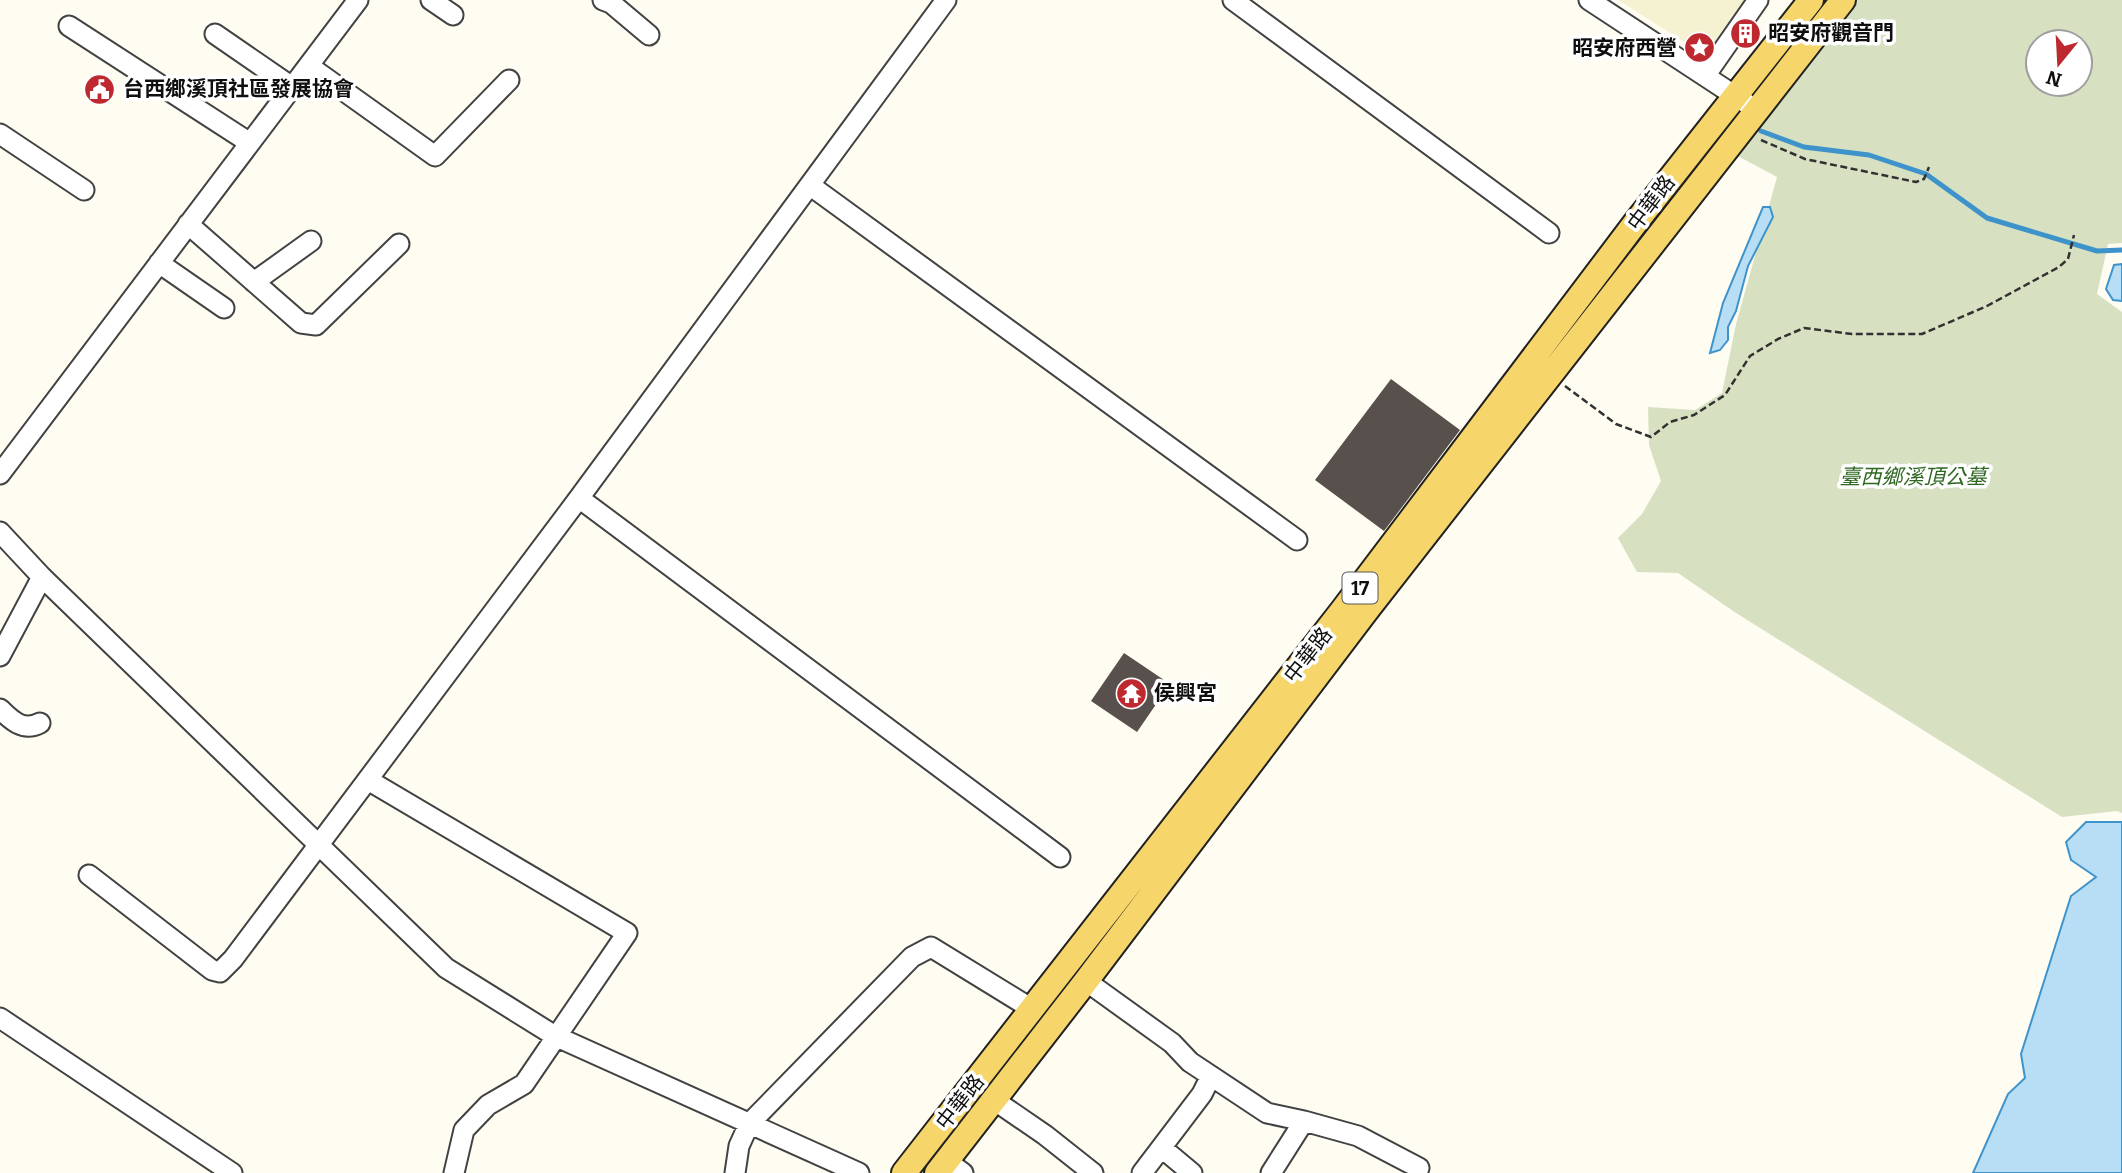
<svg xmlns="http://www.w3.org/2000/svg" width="2122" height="1173" viewBox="0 0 2122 1173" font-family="Bitter,'Noto Sans TC',serif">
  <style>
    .farmland { fill: #f5f2d2 }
    .cemetery { fill: #d7e1c2; fill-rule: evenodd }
    .water { fill: #b7def5; stroke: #3f93cb; stroke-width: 2 }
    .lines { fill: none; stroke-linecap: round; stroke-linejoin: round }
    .stream { stroke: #3f93cb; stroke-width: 5 }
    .building { fill: #58504c }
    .minor-casing { stroke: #424242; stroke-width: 23 }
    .major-casing { stroke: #202020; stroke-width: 28 }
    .path { stroke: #313131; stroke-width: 2.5; stroke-dasharray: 7 3.5; stroke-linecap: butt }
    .minor { stroke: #fff; stroke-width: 19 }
    .major { stroke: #f6d56a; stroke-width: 24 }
    .labels { text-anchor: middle; stroke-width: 7; stroke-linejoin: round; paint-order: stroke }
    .shield { fill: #fff; stroke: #575757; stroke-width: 2 }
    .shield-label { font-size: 19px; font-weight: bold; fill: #0f0f0f }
    .poi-label { font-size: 21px; font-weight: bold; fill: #0f0f0f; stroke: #fff; text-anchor: start }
    .street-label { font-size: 21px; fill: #0f0f0f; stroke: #fff }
    .park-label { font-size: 21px; font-style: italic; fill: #2e6720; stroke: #fff }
  </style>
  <rect width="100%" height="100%" fill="#fffcf2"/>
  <path class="farmland" d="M 1618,0 L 1744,0 L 1711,46 L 1689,45 Z"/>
  <path class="cemetery" d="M 1858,0 L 2122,0 L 2122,243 L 2108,244 L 2097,294 L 2122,312 L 2122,813 L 2117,811 L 2062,817 L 1736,613 L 1678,573 L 1637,572 L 1618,538 L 1642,514 L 1661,481 L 1649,445 L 1648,407 L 1695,410 L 1722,393 L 1736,324 L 1777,177 L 1736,155 L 1848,10 ZM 2038,42 L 2080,42 L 2080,84 L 2038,84 Z"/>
  <path class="water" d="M 1763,207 L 1770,207 L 1773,217 L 1748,266 L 1736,311 L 1728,327 L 1728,340 L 1720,350 L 1710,353 L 1723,303 Z
    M 2122,264 L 2122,301 L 2113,300 L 2106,289 L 2114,265 Z
    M 2086,822 L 2122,822 L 2122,1173 L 1973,1173 L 2008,1094 L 2025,1078 L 2021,1054 L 2071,896 L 2096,877 L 2071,860 L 2066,842 Z"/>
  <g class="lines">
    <path class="stream" d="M 1761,131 L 1804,147 L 1869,155 L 1926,174 L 1987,218 L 2097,251 L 2122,250"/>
  </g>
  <path class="building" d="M 1391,379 L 1460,430 L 1384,531 L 1315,480 Z
    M 1124,653 L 1170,684 L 1137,732 L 1091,701 Z"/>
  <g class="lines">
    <defs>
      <path id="minor" d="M 431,0 L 453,15
        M 603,0 L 611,3 L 649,35
        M 1233,0 L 1549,233
        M 1589,0 L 1746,103
        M 69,26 L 250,143
        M 215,34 L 292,87
        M 309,66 L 435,156 L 509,80
        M 1705,76 L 1758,0
        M 0,134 L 84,190
        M 811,186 L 1297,540
        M 188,224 L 301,323 L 316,325 L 399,244
        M 159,263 L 224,308
        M 254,282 L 311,241
        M 0,474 L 358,0
        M 579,498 L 1060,857
        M 0,532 L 42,577 L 446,968 L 555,1036 L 859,1173
        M 0,656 L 42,577
        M 0,709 C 11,720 23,732 40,723
        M 368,780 L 627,933 L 524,1084 L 488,1105 L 464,1130 L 454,1173
        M 89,875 L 212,970 L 220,972 L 233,959 L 579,498 L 946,0
        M 1086,981 L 1172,1043 L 1190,1062 L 1267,1113 L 1304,1121 L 1271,1173
        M 0,1018 L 232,1173
        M 994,1100 L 1045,1135 L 1093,1173
        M 1304,1121 L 1358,1136 L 1419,1168
        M 1162,1148 L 1192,1173
        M 947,1161 L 963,1173
        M 735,1173 L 739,1146 L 749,1124 L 912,957 L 931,947 L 1032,1009
        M 1142,1173 L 1202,1094 L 1211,1076"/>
      <path id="major" d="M 904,1173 L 1342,611 L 1636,222 L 1811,0
        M 937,1173 L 1086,981 L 1366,611 L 1843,0"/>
    </defs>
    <use href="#minor" class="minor-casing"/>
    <use href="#major" class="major-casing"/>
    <path class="path" d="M 1761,140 L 1805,159 L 1916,182 L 1924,179 L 1929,167
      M 1565,386 L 1616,424 L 1651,437 L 1670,422 L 1694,415 L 1725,395 L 1750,356 L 1778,339 L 1804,328 L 1852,334 L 1922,334 L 1987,306 L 2059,267 L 2068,259 L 2074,235"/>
    <use href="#minor" class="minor"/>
    <use href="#major" class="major"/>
  </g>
  <defs>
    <symbol id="building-disc" viewBox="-11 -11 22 22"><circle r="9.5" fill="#be282f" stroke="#fff"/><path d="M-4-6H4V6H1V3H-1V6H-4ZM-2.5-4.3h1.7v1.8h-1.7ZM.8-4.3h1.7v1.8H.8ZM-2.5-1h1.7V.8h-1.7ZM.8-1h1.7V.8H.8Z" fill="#fff"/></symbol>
    <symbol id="sight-disc" viewBox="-11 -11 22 22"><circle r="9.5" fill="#be282f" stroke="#fff"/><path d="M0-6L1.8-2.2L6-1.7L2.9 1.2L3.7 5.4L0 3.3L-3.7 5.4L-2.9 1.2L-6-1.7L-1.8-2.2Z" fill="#fff"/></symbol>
    <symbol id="civic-disc" viewBox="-11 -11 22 22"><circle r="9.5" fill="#be282f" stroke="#fff"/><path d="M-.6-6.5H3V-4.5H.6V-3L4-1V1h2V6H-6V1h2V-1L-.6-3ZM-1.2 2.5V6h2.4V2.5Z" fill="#fff"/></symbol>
    <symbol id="temple-disc" viewBox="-11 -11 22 22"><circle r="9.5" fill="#be282f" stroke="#fff"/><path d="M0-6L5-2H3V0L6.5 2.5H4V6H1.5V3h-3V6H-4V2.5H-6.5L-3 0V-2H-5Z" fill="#fff"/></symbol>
  </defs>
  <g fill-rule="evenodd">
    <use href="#building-disc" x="1728" y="16" width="35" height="35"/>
    <use href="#sight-disc" x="1682" y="30" width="35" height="35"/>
    <use href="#civic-disc" x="82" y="72" width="35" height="35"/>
    <use href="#temple-disc" x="1114" y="676" width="35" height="35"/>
  </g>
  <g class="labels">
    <rect class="shield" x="1342.5" y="572.5" width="35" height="31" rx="5"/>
    <g class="shield-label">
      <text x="1360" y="595">17</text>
    </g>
    <g class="poi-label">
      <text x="1768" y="40">昭安府觀音門</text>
      <text x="1677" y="55" text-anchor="end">昭安府西營</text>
      <text x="123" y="96">台西鄉溪頂社區發展協會</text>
      <text x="1154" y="700">侯興宮</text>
    </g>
    <g class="street-label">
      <text transform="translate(1651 203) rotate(-53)" y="7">中華路</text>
      <text transform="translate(1308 655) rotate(-52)" y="7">中華路</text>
      <text transform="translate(960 1102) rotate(-52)" y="7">中華路</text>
    </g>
    <g class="park-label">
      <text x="1913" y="484">臺西鄉溪頂公墓</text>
    </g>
  </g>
  <g transform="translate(2059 63) rotate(198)"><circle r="33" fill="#ffffff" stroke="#9f9f9f" stroke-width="2"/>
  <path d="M0-5L12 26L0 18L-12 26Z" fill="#be282f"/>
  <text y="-10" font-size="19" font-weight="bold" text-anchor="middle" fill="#0f0f0f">N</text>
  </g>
</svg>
